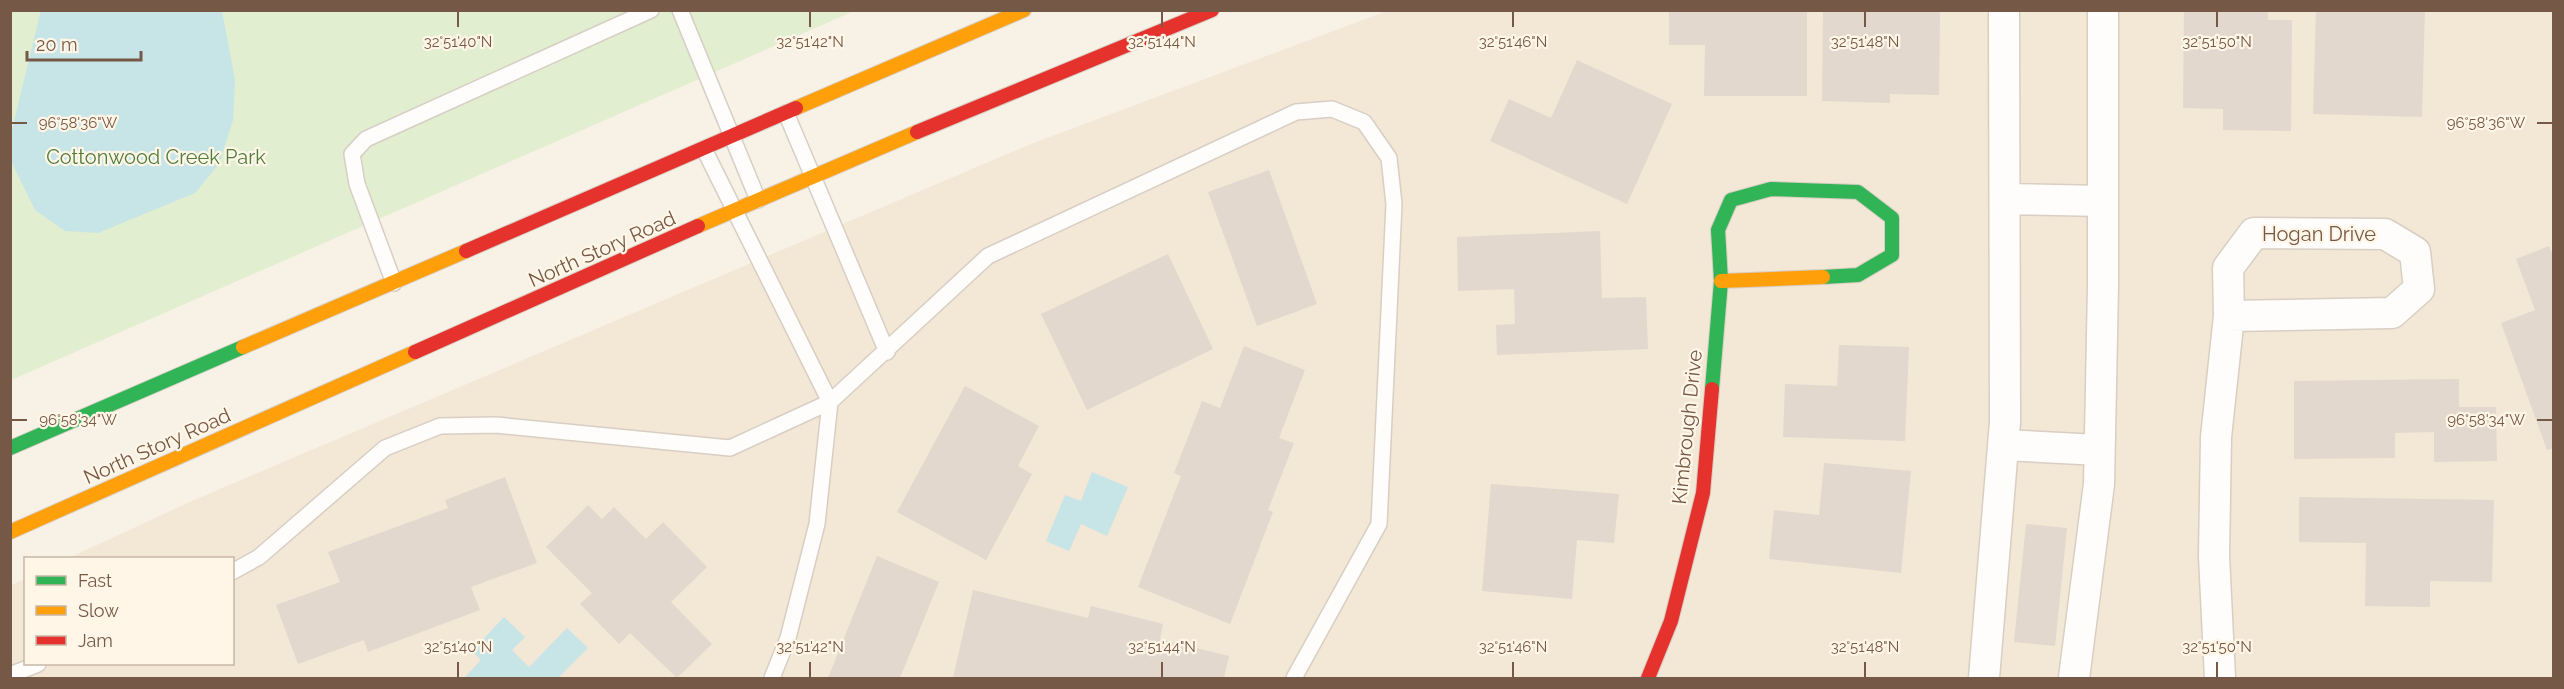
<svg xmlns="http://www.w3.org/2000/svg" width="2564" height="689" viewBox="0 0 2564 689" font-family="Raleway,sans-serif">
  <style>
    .residential { fill: #f3e7d5 }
    .green { fill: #e1eecf }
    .water { fill: #c7e4e7 }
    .building { fill: #e3d8ce }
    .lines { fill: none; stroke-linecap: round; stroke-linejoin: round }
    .lane-casing { stroke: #d8cec4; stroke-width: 18 }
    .street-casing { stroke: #d8cec4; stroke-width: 33 }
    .fast-casing { stroke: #d7cdc3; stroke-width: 16 }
    .slow-casing { stroke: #d7cdc3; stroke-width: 16 }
    .jam-casing { stroke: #d7cdc3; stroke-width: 16 }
    .lane { stroke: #fefdfb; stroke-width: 15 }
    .street { stroke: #fefdfb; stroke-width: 30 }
    .fast { stroke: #30b455; stroke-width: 14 }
    .slow { stroke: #ff9f0a; stroke-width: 14 }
    .jam { stroke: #e5322d; stroke-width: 14 }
    .ticks { fill: none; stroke: #755845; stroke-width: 2 }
    .labels { text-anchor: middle; stroke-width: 4.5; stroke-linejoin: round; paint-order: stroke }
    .park-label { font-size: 20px; fill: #4d7c3c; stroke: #fff6e7 }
    .street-label { font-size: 20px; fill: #755845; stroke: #fff6e7 }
    .ticks-label { font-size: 15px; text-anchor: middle; fill: #755845; stroke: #fff6e7; stroke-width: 4.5; stroke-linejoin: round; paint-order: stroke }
  </style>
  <rect width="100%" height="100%" fill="#f7f1e6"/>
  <path class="residential" d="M 1387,11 L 2553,11 L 2553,678 L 11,678 L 10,586 L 25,579 L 26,664 L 232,664 L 232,558 L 69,558 L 192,501 L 1031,144 Z"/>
  <path class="green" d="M 11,11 L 854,11 L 11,380 Z"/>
  <path class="water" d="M 41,10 L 222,11 L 235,80 L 233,120 L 219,164 L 195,193 L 98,233 L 65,231 L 35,210 L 12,163 L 12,130 Z
    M 1092,472 L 1128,487 L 1107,536 L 1081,524 L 1069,551 L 1046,541 L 1065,495 L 1081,501 Z
    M 504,617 L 525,637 L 512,650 L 529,667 L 567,628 L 588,648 L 558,678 L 464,678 L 481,660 L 472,651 Z"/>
  <path class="building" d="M 1669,10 L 1807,10 L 1807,96 L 1704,96 L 1705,45 L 1669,45 Z
    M 1823,10 L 1940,10 L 1939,95 L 1890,94 L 1890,103 L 1822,101 Z
    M 2184,10 L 2268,10 L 2268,20 L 2292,20 L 2291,131 L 2223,130 L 2223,109 L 2183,108 Z
    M 2316,10 L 2425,10 L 2422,117 L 2313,114 Z
    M 1577,60 L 1672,104 L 1627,204 L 1490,141 L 1509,99 L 1551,118 Z
    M 1269,170 L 1317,304 L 1257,326 L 1208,192 Z
    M 1600,231 L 1602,298 L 1646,297 L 1648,349 L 1497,355 L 1496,325 L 1515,324 L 1514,289 L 1458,291 L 1457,237 Z
    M 2549,246 L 2554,258 L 2554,448 L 2547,450 L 2501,323 L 2535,310 L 2516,259 Z
    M 1168,254 L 1213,349 L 1087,410 L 1041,314 Z
    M 1839,345 L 1909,347 L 1905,441 L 1783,437 L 1785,384 L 1837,386 Z
    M 1244,346 L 1305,370 L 1279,438 L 1294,443 L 1268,510 L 1273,512 L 1230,624 L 1138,587 L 1181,476 L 1174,473 L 1202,401 L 1220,408 Z
    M 2459,379 L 2459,407 L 2496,407 L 2497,461 L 2434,462 L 2434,432 L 2395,433 L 2395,458 L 2294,459 L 2294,381 Z
    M 965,386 L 1039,426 L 1018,466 L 1032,474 L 986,560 L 897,512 Z
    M 1824,463 L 1911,471 L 1901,573 L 1769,559 L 1774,510 L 1819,515 Z
    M 505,477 L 537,563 L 471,587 L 480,610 L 368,652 L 364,640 L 298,664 L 276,605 L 340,582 L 328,552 L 448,508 L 445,500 Z
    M 1491,484 L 1619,494 L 1614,543 L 1577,540 L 1572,599 L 1482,591 Z
    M 2299,497 L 2494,500 L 2492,582 L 2430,581 L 2430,607 L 2365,606 L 2366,543 L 2299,542 Z
    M 588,505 L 602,519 L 614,507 L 646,539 L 663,522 L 707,567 L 671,602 L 712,644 L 677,678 L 630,633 L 619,644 L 580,604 L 592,593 L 546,547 Z
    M 2026,524 L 2067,528 L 2055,646 L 2014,642 Z
    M 877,556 L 939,582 L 900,678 L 828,678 Z
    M 973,590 L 1088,618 L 1091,606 L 1163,624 L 1160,639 L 1229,656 L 1224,678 L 953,678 Z"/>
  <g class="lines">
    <defs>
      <path id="lane" d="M 680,10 L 758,200
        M 786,113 L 887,352
        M 704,149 L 830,402 L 817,524 L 788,638 L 772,678
        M 394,283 L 357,184 L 352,154 L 366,139 L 651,10
        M 232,572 L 259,557 L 385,448 L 440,426 L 496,425 L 730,448 L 830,402 L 988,256 L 1296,112 L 1332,109 L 1364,122 L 1389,158 L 1394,204 L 1379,524 L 1294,678
        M 10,675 L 38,664"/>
      <path id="street" d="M 2005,199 L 2103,201
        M 2004,445 L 2099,450
        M 1984,678 L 2005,422 L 2004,10
        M 2074,678 L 2099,484 L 2103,286 L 2103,10
        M 2220,678 L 2214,556 L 2216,437 L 2229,316 L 2228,268 L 2254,233 L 2385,234 L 2415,252 L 2419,289 L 2392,313 L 2229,316"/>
      <path id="fast" d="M 1712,389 L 1721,281 L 1718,230 L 1731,200 L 1771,189 L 1858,192 L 1892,218 L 1892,255 L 1858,275 L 1823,277
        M 10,448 L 243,347"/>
      <path id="slow" d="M 796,108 L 1024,10
        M 698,226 L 917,132
        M 1721,281 L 1823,277
        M 243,347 L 466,251
        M 10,532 L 415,352"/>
      <path id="jam" d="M 917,132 L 1212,10
        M 466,251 L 796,108
        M 415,352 L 698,226
        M 1648,678 L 1671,621 L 1703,493 L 1712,389"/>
    </defs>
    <use href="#lane" class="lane-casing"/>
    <use href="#street" class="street-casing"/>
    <use href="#fast" class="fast-casing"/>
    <use href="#slow" class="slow-casing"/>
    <use href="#jam" class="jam-casing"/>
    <use href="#lane" class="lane"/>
    <use href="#street" class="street"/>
    <use href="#fast" class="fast"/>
    <use href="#slow" class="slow"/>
    <use href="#jam" class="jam"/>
  </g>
  <path class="ticks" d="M 458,12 L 458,27M 810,12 L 810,27M 1162,12 L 1162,27M 1513,12 L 1513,27M 1865,12 L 1865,27M 2217,12 L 2217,27M 12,123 L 27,123M 2537,123 L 2552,123M 12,420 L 27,420M 2537,420 L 2552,420M 458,662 L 458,677M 810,662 L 810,677M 1162,662 L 1162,677M 1513,662 L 1513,677M 1865,662 L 1865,677M 2217,662 L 2217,677"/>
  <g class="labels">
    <g class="park-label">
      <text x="156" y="164">Cottonwood Creek Park</text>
    </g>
    <g class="street-label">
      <text x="2319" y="241">Hogan Drive</text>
      <text transform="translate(602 249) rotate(-24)" y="7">North Story Road</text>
      <text transform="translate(1687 427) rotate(-84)" y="7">Kimbrough Drive</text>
      <text transform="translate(157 446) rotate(-24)" y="7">North Story Road</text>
    </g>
  </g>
  <g class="ticks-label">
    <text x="458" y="47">32°51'40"N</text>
    <text x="810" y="47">32°51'42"N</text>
    <text x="1162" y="47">32°51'44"N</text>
    <text x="1513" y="47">32°51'46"N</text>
    <text x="1865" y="47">32°51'48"N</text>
    <text x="2217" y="47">32°51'50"N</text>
    <text x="2486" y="128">96°58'36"W</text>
    <text x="78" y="128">96°58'36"W</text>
    <text x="2486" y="425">96°58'34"W</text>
    <text x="78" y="425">96°58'34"W</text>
    <text x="458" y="652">32°51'40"N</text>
    <text x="810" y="652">32°51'42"N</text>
    <text x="1162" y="652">32°51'44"N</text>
    <text x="1513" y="652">32°51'46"N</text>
    <text x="1865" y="652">32°51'48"N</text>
    <text x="2217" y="652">32°51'50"N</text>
  </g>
  <rect width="2564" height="689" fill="none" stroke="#755845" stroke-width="24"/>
  <rect x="24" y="557" width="210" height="108" fill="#fff6e7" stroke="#c8b7a6" stroke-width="1.5"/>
  <rect x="36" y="576" width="30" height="9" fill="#30b455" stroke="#c8b7a6" stroke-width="1.5"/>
  <text x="78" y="587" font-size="18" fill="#755845">Fast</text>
  <rect x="36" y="606" width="30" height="9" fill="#ff9f0a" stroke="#c8b7a6" stroke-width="1.5"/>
  <text x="78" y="617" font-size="18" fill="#755845">Slow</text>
  <rect x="36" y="636" width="30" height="9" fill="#e5322d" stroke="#c8b7a6" stroke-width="1.5"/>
  <text x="78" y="647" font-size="18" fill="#755845">Jam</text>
  <path d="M27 51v9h114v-9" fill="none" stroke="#755845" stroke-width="3"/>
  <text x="36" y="51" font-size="18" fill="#755845" stroke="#fff6e7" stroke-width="4.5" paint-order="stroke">20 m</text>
</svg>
